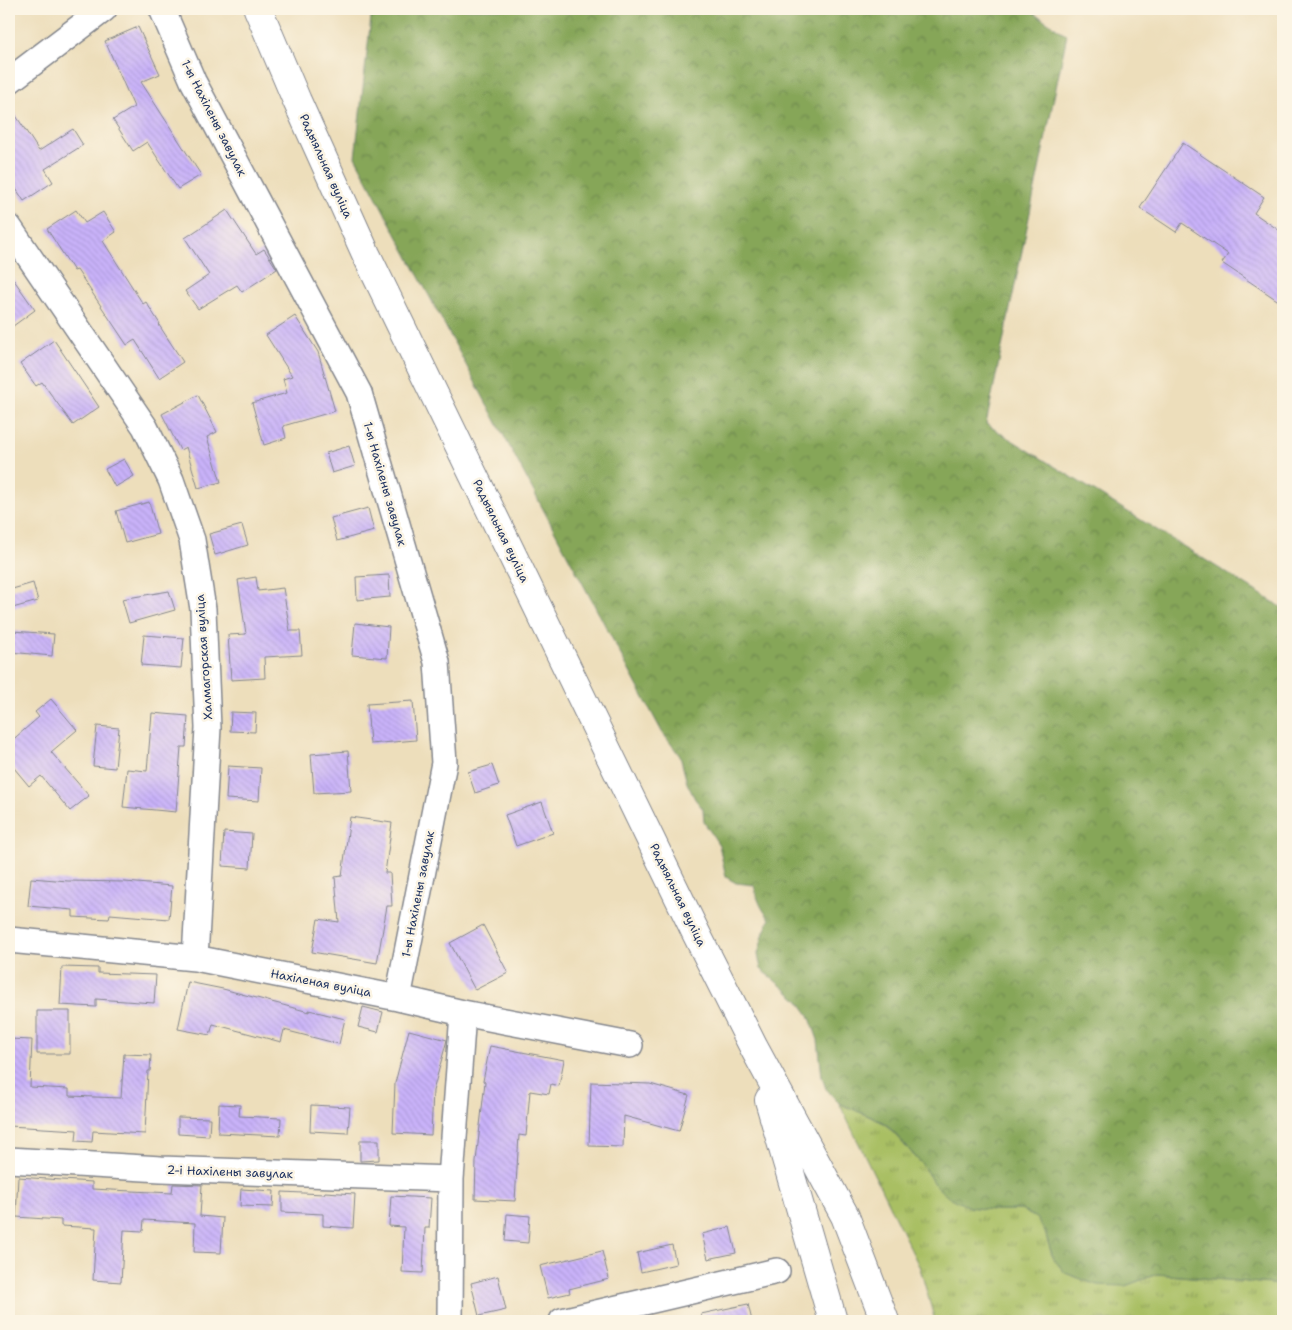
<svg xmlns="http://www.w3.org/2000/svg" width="1292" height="1330" viewBox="0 0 1292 1330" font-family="'Shantell Sans',sans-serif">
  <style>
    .grass { fill: url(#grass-tufts); stroke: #627760 }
    .forest { fill: url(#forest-crowns); stroke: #506a5c }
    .building { fill: url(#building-back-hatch) }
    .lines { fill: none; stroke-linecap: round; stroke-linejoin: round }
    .street-casing { stroke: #84868c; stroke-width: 28 }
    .primary-casing { stroke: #84868c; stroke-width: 30 }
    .street { stroke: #fff; stroke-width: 25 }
    .primary { stroke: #fff; stroke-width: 28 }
    .labels { text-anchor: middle; stroke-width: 5; stroke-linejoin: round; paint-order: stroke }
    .street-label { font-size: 12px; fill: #1b2f5e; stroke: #fcf5e5 }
  </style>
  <defs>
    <pattern id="grass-tufts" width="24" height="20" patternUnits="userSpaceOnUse" patternTransform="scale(1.25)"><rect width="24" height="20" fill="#a9bf63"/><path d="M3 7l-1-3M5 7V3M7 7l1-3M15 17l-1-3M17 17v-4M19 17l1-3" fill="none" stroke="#899c55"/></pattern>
    <pattern id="forest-crowns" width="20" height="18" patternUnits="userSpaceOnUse" patternTransform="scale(1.25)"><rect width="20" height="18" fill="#86a659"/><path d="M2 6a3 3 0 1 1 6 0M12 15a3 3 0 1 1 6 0" fill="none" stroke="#6d884d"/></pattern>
    <pattern id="building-back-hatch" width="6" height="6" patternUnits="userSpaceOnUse" patternTransform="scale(1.25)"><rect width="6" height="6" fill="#c9b2f9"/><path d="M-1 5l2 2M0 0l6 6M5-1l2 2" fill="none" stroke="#ac99d8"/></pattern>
  </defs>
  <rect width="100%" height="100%" fill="#fcf5e5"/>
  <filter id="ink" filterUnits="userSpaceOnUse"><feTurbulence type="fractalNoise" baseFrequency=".02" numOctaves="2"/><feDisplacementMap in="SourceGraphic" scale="10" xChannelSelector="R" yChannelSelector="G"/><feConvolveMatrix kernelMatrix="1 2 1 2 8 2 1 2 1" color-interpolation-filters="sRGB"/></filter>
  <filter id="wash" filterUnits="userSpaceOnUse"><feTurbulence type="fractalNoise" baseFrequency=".0096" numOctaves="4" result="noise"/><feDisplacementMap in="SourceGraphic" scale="20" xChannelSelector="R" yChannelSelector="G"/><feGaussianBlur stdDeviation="1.12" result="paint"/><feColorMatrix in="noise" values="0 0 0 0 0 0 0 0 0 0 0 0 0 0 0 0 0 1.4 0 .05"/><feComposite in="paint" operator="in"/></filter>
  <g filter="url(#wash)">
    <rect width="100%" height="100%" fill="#eddebb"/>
    <path class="grass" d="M 839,1103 L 884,1123 L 922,1164 L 934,1184 L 969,1207 L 992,1210 L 1021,1210 L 1037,1218 L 1045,1232 L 1053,1258 L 1125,1286 L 1157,1274 L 1283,1285 L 1283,1321 L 935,1321 L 920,1268 Z"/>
    <path class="forest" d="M 372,9 L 1028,9 L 1067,35 L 986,424 L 1283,608 L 1283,1285 L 1157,1274 L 1125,1286 L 1097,1285 L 1065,1273 L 1053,1258 L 1045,1232 L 1036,1218 L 1021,1210 L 992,1210 L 969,1207 L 948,1197 L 934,1184 L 922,1164 L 885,1123 L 839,1103 L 826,1089 L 822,1077 L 818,1040 L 809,1015 L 798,1000 L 761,969 L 758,954 L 764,932 L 770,919 C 761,909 757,899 754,885 L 736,883 L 726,877 L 719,845 L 704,822 L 703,809 L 695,799 L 687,783 L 680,756 L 662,732 L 355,157 Z"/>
    <g id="blocks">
      <path class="building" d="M 138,27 L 160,74 L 141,82 L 201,175 L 178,189 L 147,142 L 133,151 L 113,120 L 134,107 L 105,41 Z
        M 9,105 L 39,151 L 73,129 L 83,145 L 45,169 L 53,182 L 24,201 L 9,178 Z
        M 1183,143 L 1264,197 L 1254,213 L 1283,233 L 1283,304 L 1222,263 L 1228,254 L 1182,223 L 1176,232 L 1140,208 Z
        M 76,210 L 85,223 L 103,212 L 116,232 L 103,241 L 143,304 L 146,302 L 160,324 L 159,325 L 183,362 L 159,378 L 135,340 L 127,345 L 77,270 L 74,271 L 47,229 Z
        M 227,210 L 256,254 L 264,249 L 277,269 L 242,292 L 237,285 L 198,309 L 185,291 L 209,275 L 185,238 Z
        M 9,273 L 35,310 L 9,329 Z
        M 295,316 L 318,352 L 335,411 L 283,426 L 286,438 L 264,445 L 252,403 L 287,393 L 283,379 L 292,376 L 266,335 Z
        M 54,340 L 99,407 L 73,425 L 42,382 L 36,386 L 20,364 Z
        M 198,395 L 217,432 L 207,437 L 221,482 L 198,488 L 186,447 L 180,450 L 162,414 Z
        M 349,446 L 355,466 L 332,473 L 326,453 Z
        M 124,459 L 134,476 L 115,487 L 105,469 Z
        M 149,502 L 158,534 L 125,543 L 116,511 Z
        M 368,508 L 374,531 L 337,541 L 331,518 Z
        M 242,525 L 248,545 L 215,555 L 209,534 Z
        M 389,575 L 390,597 L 357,600 L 356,577 Z
        M 256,577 L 258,591 L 283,588 L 290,631 L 300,631 L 302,655 L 264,657 L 265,678 L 231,680 L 228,635 L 246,634 L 238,580 Z
        M 33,583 L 38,601 L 9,609 L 9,590 Z
        M 169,591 L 175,610 L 129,623 L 122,599 Z
        M 355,623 L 389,627 L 387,658 L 352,655 Z
        M 12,631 L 54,634 L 52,656 L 10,652 Z
        M 144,635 L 184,638 L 181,668 L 141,665 Z
        M 51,699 L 77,730 L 51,752 L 89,796 L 70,811 L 41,776 L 29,786 L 9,762 L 9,743 L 39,717 L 35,712 Z
        M 413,701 L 416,740 L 370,744 L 367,704 Z
        M 231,712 L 256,713 L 255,732 L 230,731 Z
        M 152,713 L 188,716 L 186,747 L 181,747 L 176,812 L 123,807 L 127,769 L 147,771 Z
        M 97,726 L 119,728 L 115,768 L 93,766 Z
        M 348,751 L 351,791 L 314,793 L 311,754 Z
        M 492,765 L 499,785 L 475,793 L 468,772 Z
        M 228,766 L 261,768 L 259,801 L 226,799 Z
        M 542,802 L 553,833 L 516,846 L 505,815 Z
        M 350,817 L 392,823 L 385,873 L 390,873 L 392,906 L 387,906 L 377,963 L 312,952 L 318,919 L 339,922 L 335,877 L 342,876 Z
        M 224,832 L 252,834 L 250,868 L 222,866 Z
        M 31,878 L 68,881 L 125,882 L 172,886 L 169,919 L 110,914 L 109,919 L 73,917 L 73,910 L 28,906 Z
        M 483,925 L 508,973 L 475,990 L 450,943 Z
        M 62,967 L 98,968 L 98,973 L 156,975 L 154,1003 L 96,999 L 96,1007 L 60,1005 Z
        M 188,982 L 223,989 L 309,1012 L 309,1010 L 345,1019 L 339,1044 L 284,1030 L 281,1042 L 213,1024 L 210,1035 L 178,1029 Z
        M 363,1007 L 383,1012 L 378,1032 L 358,1027 Z
        M 37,1011 L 70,1011 L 70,1054 L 37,1054 Z
        M 409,1030 L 447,1040 L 433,1091 L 431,1135 L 393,1133 L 395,1083 Z
        M 9,1039 L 32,1040 L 30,1087 L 69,1089 L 69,1096 L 121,1098 L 124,1054 L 151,1055 L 150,1071 L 148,1071 L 145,1134 L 93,1131 L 92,1142 L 76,1141 L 77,1130 L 9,1126 Z
        M 490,1046 L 564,1060 L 559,1086 L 551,1084 L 549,1094 L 530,1091 L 526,1136 L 519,1135 L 515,1201 L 475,1199 L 476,1161 L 485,1082 L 483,1081 Z
        M 591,1082 L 650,1084 L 689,1095 L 679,1131 L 624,1116 L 623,1147 L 589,1146 Z
        M 219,1104 L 240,1105 L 239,1116 L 281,1118 L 280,1136 L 218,1133 Z
        M 311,1105 L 350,1107 L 348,1133 L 310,1131 Z
        M 178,1117 L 210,1118 L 209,1136 L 178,1134 Z
        M 360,1140 L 379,1140 L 379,1160 L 360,1161 Z
        M 18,1177 L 92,1182 L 92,1189 L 172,1193 L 173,1184 L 202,1185 L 200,1216 L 223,1218 L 221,1253 L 194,1252 L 195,1223 L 144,1220 L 143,1231 L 124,1230 L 121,1282 L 93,1280 L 96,1228 L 61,1226 L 61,1220 L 16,1217 Z
        M 241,1189 L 274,1191 L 273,1207 L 240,1206 Z
        M 282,1192 L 324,1194 L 325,1192 L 355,1194 L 353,1228 L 323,1226 L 323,1214 L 282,1212 Z
        M 391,1196 L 431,1198 L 429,1228 L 425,1228 L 423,1273 L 402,1272 L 404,1227 L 389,1226 Z
        M 507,1214 L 530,1216 L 528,1243 L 505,1241 Z
        M 730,1227 L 736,1253 L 708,1259 L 702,1234 Z
        M 672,1245 L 676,1264 L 641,1272 L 637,1253 Z
        M 602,1251 L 609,1279 L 569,1289 L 570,1293 L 548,1298 L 540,1266 Z
        M 498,1276 L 506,1310 L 479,1316 L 471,1283 Z
        M 748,1304 L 752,1321 L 702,1321 L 701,1314 Z"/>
    </g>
  </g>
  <g filter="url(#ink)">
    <use href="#blocks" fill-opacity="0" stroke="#84868c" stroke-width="1"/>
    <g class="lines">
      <defs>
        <path id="street" d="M 162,9 L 193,81 L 359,393 L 437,662 L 444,763 L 398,998
          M 9,81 L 104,9
          M 9,227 L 145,427 L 171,480 L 192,540 L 203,609 L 208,728 L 195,958
          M 9,940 L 195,958 L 398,998 L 463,1013 L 630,1045
          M 9,1160 L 161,1169 L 451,1179
          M 450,1321 L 451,1179 L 463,1013
          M 562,1321 L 777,1271"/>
        <path id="primary" d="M 258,9 L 297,101 L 366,254 L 697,935 L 754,1048 L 845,1216 L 885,1321
          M 769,1100 L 833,1321"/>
      </defs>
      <use href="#street" class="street-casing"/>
      <use href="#primary" class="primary-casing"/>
      <use href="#street" class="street"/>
      <use href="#primary" class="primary"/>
    </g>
  </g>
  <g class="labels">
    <g class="street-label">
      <text transform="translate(214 118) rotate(63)" y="4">1-ы Нахілены завулак</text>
      <text transform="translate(326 166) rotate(66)" y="4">Радыяльная вуліца</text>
      <text transform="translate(385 484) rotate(74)" y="4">1-ы Нахілены завулак</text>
      <text transform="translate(501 531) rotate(64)" y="4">Радыяльная вуліца</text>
      <text transform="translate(204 657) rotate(-94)" y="4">Халмагорская вуліца</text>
      <text transform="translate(418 894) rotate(-79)" y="4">1-ы Нахілены завулак</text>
      <text transform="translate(678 895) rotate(64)" y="4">Радыяльная вуліца</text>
      <text transform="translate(321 983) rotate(11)" y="4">Нахіленая вуліца</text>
      <text transform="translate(230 1172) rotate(2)" y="4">2-і Нахілены завулак</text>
    </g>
  </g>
  <rect width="1292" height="1330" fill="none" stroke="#fcf5e5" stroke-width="30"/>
</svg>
